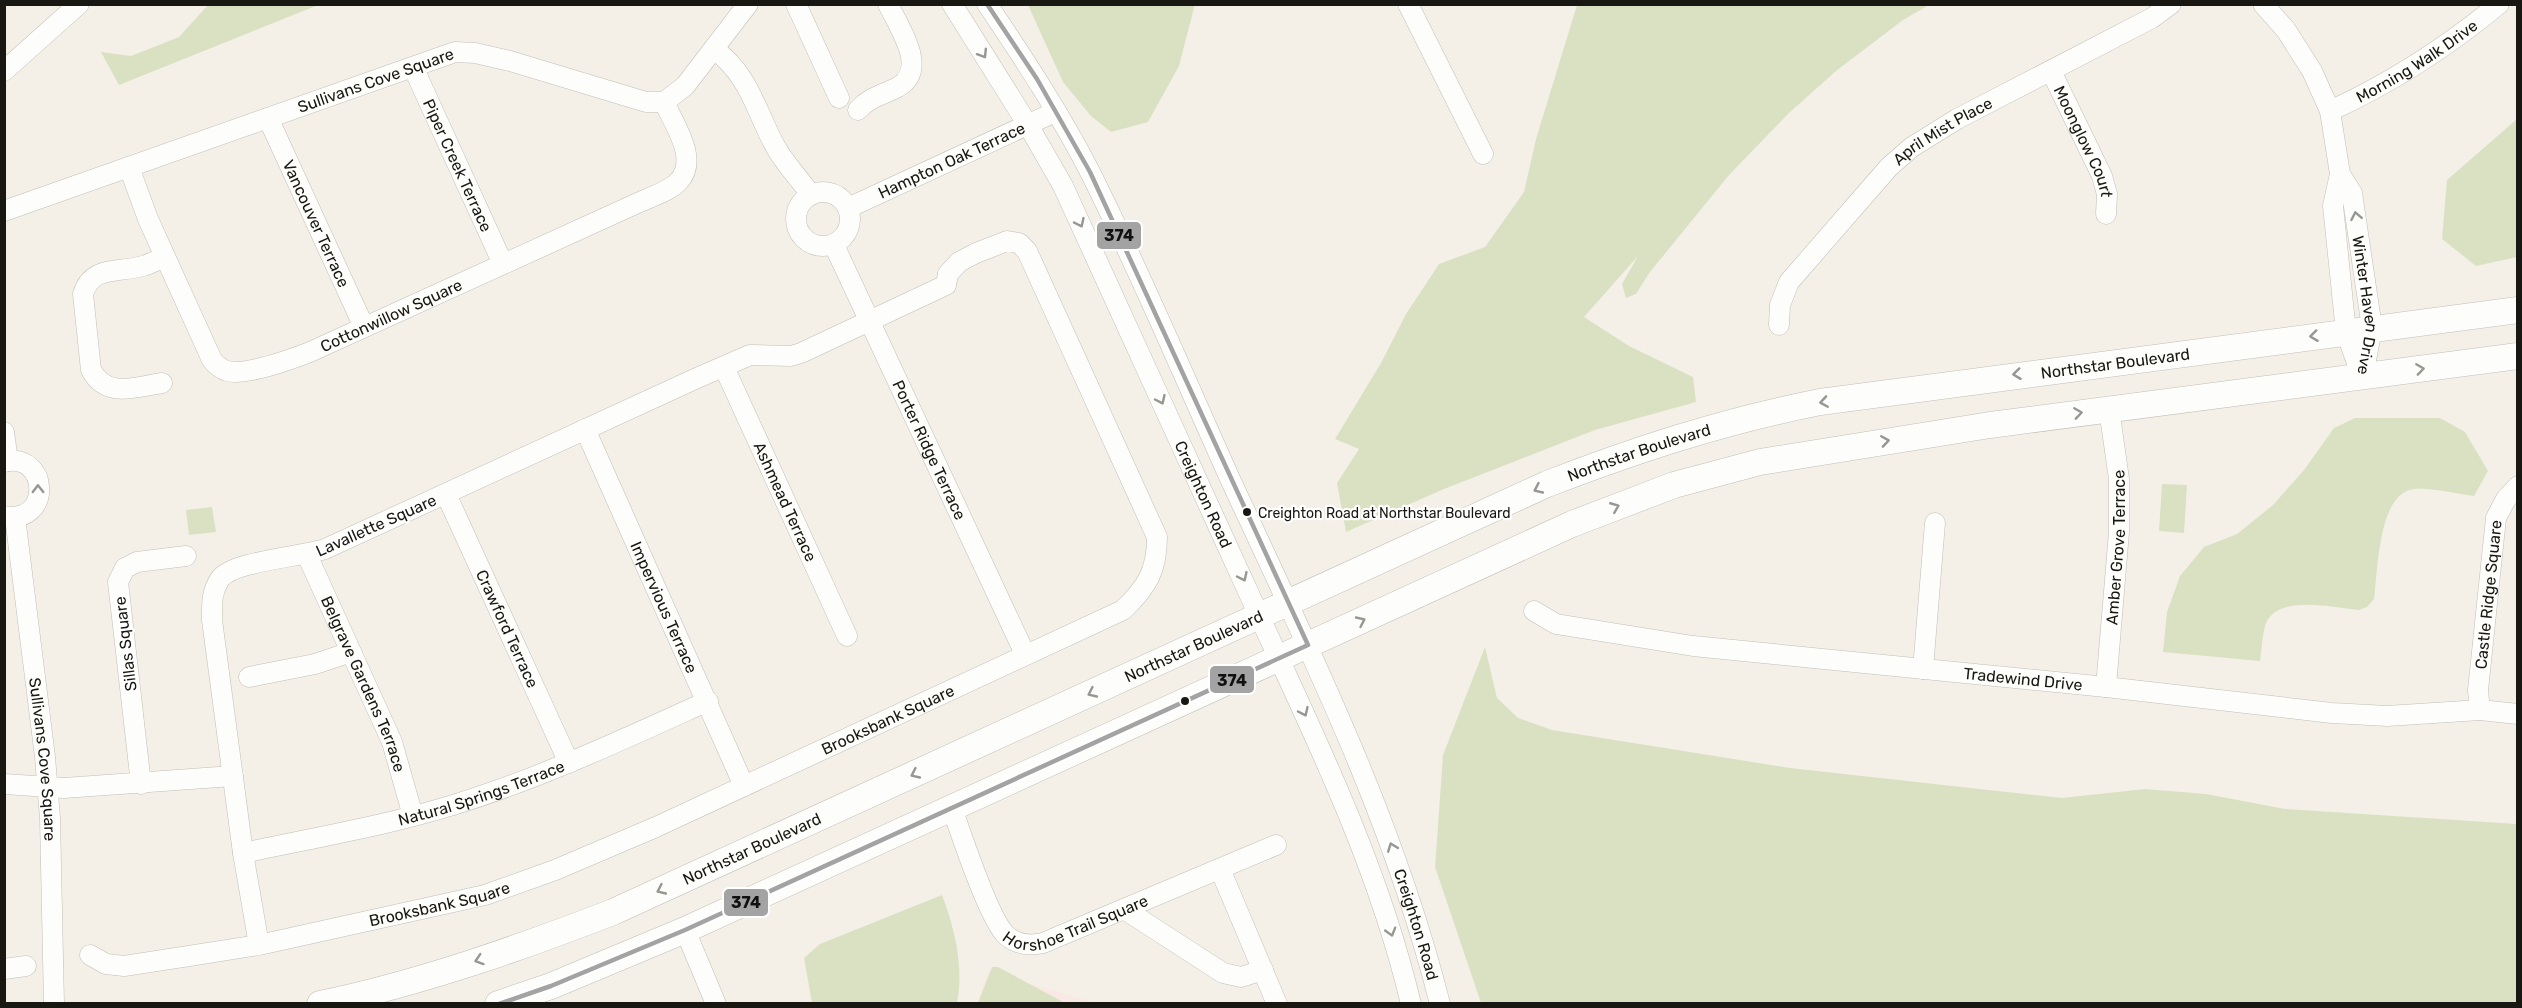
<svg xmlns="http://www.w3.org/2000/svg" width="2522" height="1008" viewBox="0 0 2522 1008" font-family="Rubik,sans-serif">
  <style>
    .education { fill: #f9e8e3 }
    .green { fill: #dae1c3 }
    .lines { fill: none; stroke-linecap: round; stroke-linejoin: round }
    .minor-casing { stroke: #c1beb7; stroke-width: 21 }
    .major-casing { stroke: #c1beb7; stroke-width: 27 }
    .minor { stroke: #fdfdfb; stroke-width: 20 }
    .major { stroke: #fdfdfb; stroke-width: 26 }
    .bus-1-casing { stroke: #fff; stroke-width: 9 }
    .bus-1 { stroke: #a3a3a3; stroke-width: 4.5 }
    .oneway { stroke: #969692 }
    .bus-dot { fill: #191711; stroke: #fff; stroke-width: 2 }
    .labels { text-anchor: middle; stroke-width: 4.5; stroke-linejoin: round; paint-order: stroke }
    .bus-label { font-size: 14px; fill: #191711; stroke: #fff; text-anchor: start }
    .street-label { font-size: 16px; fill: #191711; stroke: #fff }
    .line-badge { stroke: #fff; stroke-width: 2 }
    .pale-badge-label { font-size: 16px; text-anchor: middle; font-weight: bold; fill: #111 }
  </style>
  <rect width="100%" height="100%" fill="#f4f0e7"/>
  <path class="education" d="M 988,972 L 1097,1003 L 977,1004 Z"/>
  <path class="green" d="M 1195,4 L 1179,66 L 1148,122 L 1111,132 L 1091,116 L 1063,82 L 1028,5 Z
    M 208,5 L 318,5 L 119,85 L 101,52 L 131,56 L 179,37 Z
    M 1577,5 L 1929,5 L 1903,20 L 1836,71 L 1789,113 L 1729,175 L 1650,272 L 1636,294 L 1626,298 L 1622,284 L 1638,256 L 1584,317 L 1629,346 L 1693,377 L 1696,402 L 1595,430 L 1444,489 L 1346,532 L 1337,483 L 1359,449 L 1335,439 L 1381,363 L 1406,314 L 1439,264 L 1485,247 L 1524,192 L 1536,139 Z
    M 2517,119 L 2517,257 L 2476,266 L 2442,239 L 2447,180 Z
    M 2355,418 L 2440,418 L 2465,432 L 2488,471 L 2474,496 C 2459,494 2428,487 2414,489 C 2378,493 2378,571 2374,599 L 2367,607 L 2359,610 C 2333,608 2279,594 2266,623 C 2262,634 2262,649 2260,661 L 2163,652 L 2167,612 L 2180,576 L 2204,547 L 2237,534 L 2273,505 L 2304,470 L 2334,428 Z
    M 2162,484 L 2187,485 L 2184,533 L 2159,531 Z
    M 212,507 L 216,532 L 189,535 L 186,510 Z
    M 1485,647 L 1497,698 L 1518,718 L 1552,730 L 1790,768 L 2062,798 L 2145,789 L 2206,794 L 2285,809 L 2517,824 L 2517,1003 L 1481,1003 L 1435,867 L 1443,755 Z
    M 942,895 C 955,929 964,967 957,1003 L 812,1003 L 804,958 L 820,944 Z
    M 992,967 L 998,967 L 1065,1003 L 978,1003 Z"/>
  <g class="lines">
    <defs>
      <g id="minor">
        <path d="M 796,4 L 839,98"/>
        <path id="s1" d="M 952,4 L 1028,125 L 1063,186 C 1129,331 1195,475 1261,620 C 1319,745 1379,869 1411,1004"/>
        <path id="s2" d="M 987,4 C 1024,59 1061,115 1091,174 C 1141,274 1185,379 1231,481 C 1310,651 1394,821 1440,1004"/>
        <path d="M 1408,4 L 1483,154"/>
        <path d="M 2263,4 L 2286,30 L 2312,71 L 2330,111 L 2340,174 L 2333,206 L 2346,332 L 2362,377"/>
        <path d="M 714,49 C 750,76 755,109 775,146 C 784,163 800,179 811,195"/>
        <path id="s3" d="M 413,67 L 503,264"/>
        <path d="M 4,71 L 79,4"/>
        <path id="s4" d="M 2051,71 L 2102,176 L 2107,194 L 2106,214"/>
        <path d="M 858,110 C 869,97 883,95 898,87 C 929,69 899,28 888,4"/>
        <path id="s5" d="M 2330,111 C 2391,83 2447,47 2499,4"/>
        <path id="s6" d="M 268,118 L 364,327"/>
        <path id="s7" d="M 129,167 L 148,219 L 212,360 C 216,365 221,369 227,371 C 245,376 292,359 310,352 L 642,201 C 654,196 671,190 679,181 C 699,159 674,124 664,102"/>
        <path id="s8" d="M 2340,174 L 2352,193 L 2372,328 L 2363,376"/>
        <circle cx="823" cy="219" r="27"/>
        <path id="s9" d="M 848,208 L 1055,112"/>
        <path id="s10" d="M 4,211 L 455,52 L 475,53 L 510,61 L 646,102 L 664,102 L 685,86 L 748,4"/>
        <path id="s11" d="M 834,245 L 1025,654"/>
        <path id="s12" d="M 1779,325 L 1780,305 L 1789,282 L 1889,167 L 1912,147 L 1957,119 L 2152,18 L 2171,4"/>
        <path id="s13" d="M 724,367 L 847,636"/>
        <path d="M 162,383 C 135,387 107,399 91,370 L 83,294 C 92,265 118,273 143,266 C 150,264 157,260 165,257"/>
        <path id="s14" d="M 585,429 L 744,786"/>
        <path d="M 4,432 L 8,461"/>
        <path d="M 4,462 C 49,451 53,525 4,516"/>
        <path id="s15" d="M 446,494 L 569,763"/>
        <path id="s16" d="M 15,517 L 45,757 L 50,818 L 54,1004"/>
        <path id="s17" d="M 307,555 L 392,742 L 413,816"/>
        <path id="s18" d="M 1534,611 L 1556,624 L 1693,646 L 2106,687 L 2332,713 L 2387,716 L 2480,710 L 2518,714"/>
        <path d="M 1923,669 L 1935,523"/>
        <path d="M 249,677 L 315,664 L 351,652"/>
        <path id="s19" d="M 2106,687 L 2119,532 L 2119,479 L 2109,409"/>
        <path id="s20" d="M 2480,710 L 2478,690 L 2496,518 L 2506,499 L 2518,486"/>
        <path d="M 4,784 L 64,788 L 233,776"/>
        <path d="M 141,784 L 118,582 L 125,568 L 137,562 L 186,556"/>
        <path id="s21" d="M 952,808 C 961,834 990,922 1007,936 C 1018,945 1030,946 1043,943 L 1276,845"/>
        <path id="s22" d="M 243,853 C 313,838 385,826 453,805 C 541,778 624,739 708,701"/>
        <path d="M 1220,869 L 1277,1004"/>
        <path d="M 1124,909 L 1223,973 L 1241,977 L 1263,970"/>
        <path d="M 685,930 L 716,1004"/>
        <path id="s23" d="M 90,955 L 106,964 L 124,966 L 189,956 L 259,945 L 485,895 L 555,870 L 656,827 L 1123,610 C 1147,587 1157,571 1157,537 L 1027,251 L 1019,243 L 1007,241 L 976,253 L 959,262 L 948,274 L 946,285 L 801,353 L 791,356 L 750,355 L 697,378 L 325,549 C 301,557 233,561 220,579 C 211,592 212,605 212,620 L 243,853 L 259,945"/>
        <path d="M 4,969 L 26,966"/>
      </g>
      <g id="major">
        <path id="s24" d="M 320,1004 C 420,983 517,949 613,912 L 1547,484 C 1638,449 1724,421 1820,402 L 2518,310"/>
        <path d="M 498,1004 L 551,986 L 685,930 L 1572,524 L 1674,485 L 1760,462 L 1990,425 L 2518,356"/>
      </g>
    </defs>
    <use href="#minor" class="minor-casing"/>
    <use href="#major" class="major-casing"/>
    <use href="#minor" class="minor"/>
    <use href="#major" class="major"/>
    <defs>
      <path id="bus-1" d="M 499,1004 L 551,986 L 685,930 L 1308,645 L 1090,172 L 1037,79 L 987,4"/>
    </defs>
    <use href="#bus-1" class="bus-1-casing"/>
    <use href="#bus-1" class="bus-1"/>
  </g>
  <defs><path id="oneway-chevron" d="M-2-3.5L2.5 0L-2 3.5" fill="none" stroke-width="1.6" stroke-linecap="round" stroke-linejoin="round" transform="scale(1.5)"/></defs>
  <g class="oneway">
    <use href="#oneway-chevron" transform="translate(983 54) rotate(58)"/>
    <use href="#oneway-chevron" transform="translate(2356 216) rotate(-101)"/>
    <use href="#oneway-chevron" transform="translate(1080 223) rotate(65)"/>
    <use href="#oneway-chevron" transform="translate(2314 336) rotate(173)"/>
    <use href="#oneway-chevron" transform="translate(2420 369) rotate(-8)"/>
    <use href="#oneway-chevron" transform="translate(2017 374) rotate(173)"/>
    <use href="#oneway-chevron" transform="translate(1161 400) rotate(65)"/>
    <use href="#oneway-chevron" transform="translate(1824 402) rotate(171)"/>
    <use href="#oneway-chevron" transform="translate(2078 413) rotate(-8)"/>
    <use href="#oneway-chevron" transform="translate(1885 441) rotate(-9)"/>
    <use href="#oneway-chevron" transform="translate(38 489) rotate(-91)"/>
    <use href="#oneway-chevron" transform="translate(1538 489) rotate(155)"/>
    <use href="#oneway-chevron" transform="translate(1615 507) rotate(-22)"/>
    <use href="#oneway-chevron" transform="translate(1243 577) rotate(65)"/>
    <use href="#oneway-chevron" transform="translate(1361 621) rotate(-25)"/>
    <use href="#oneway-chevron" transform="translate(1092 693) rotate(155)"/>
    <use href="#oneway-chevron" transform="translate(1304 712) rotate(65)"/>
    <use href="#oneway-chevron" transform="translate(915 774) rotate(155)"/>
    <use href="#oneway-chevron" transform="translate(1392 847) rotate(-111)"/>
    <use href="#oneway-chevron" transform="translate(661 890) rotate(155)"/>
    <use href="#oneway-chevron" transform="translate(1391 932) rotate(74)"/>
    <use href="#oneway-chevron" transform="translate(479 960) rotate(162)"/>
  </g>
  <g class="bus-dot">
    <circle cx="1247" cy="512" r="5"/>
    <circle cx="1185" cy="701" r="5"/>
  </g>
  <g class="labels">
    <g class="bus-label">
      <text x="1258" y="518">Creighton Road at Northstar Boulevard</text>
    </g>
    <g class="street-label">
      <text dy="6" stroke="none"><textPath href="#s5" startOffset="100">Morning Walk Drive</textPath></text>
      <text dy="6" stroke="none"><textPath href="#s10" startOffset="394">Sullivans Cove Square</textPath></text>
      <text dy="6" stroke="none"><textPath href="#s12" startOffset="262">April Mist Place</textPath></text>
      <text dy="6" stroke="none"><textPath href="#s4" startOffset="78">Moonglow Court</textPath></text>
      <text dy="6" stroke="none"><textPath href="#s9" startOffset="114">Hampton Oak Terrace</textPath></text>
      <text dy="6" stroke="none"><textPath href="#s3" startOffset="108">Piper Creek Terrace</textPath></text>
      <text dy="6" stroke="none"><textPath href="#s6" startOffset="116">Vancouver Terrace</textPath></text>
      <text dy="6" stroke="none"><textPath href="#s8" startOffset="136">Winter Haven Drive</textPath></text>
      <text dy="6" stroke="none"><textPath href="#s7" startOffset="404">Cottonwillow Square</textPath></text>
      <text dy="6" stroke="none"><textPath href="#s24" startOffset="1918">Northstar Boulevard</textPath></text>
      <text dy="6" stroke="none"><textPath href="#s11" startOffset="226">Porter Ridge Terrace</textPath></text>
      <text dy="6" stroke="none"><textPath href="#s24" startOffset="1432">Northstar Boulevard</textPath></text>
      <text dy="6" stroke="none"><textPath href="#s1" startOffset="552">Creighton Road</textPath></text>
      <text dy="6" stroke="none"><textPath href="#s13" startOffset="148">Ashmead Terrace</textPath></text>
      <text transform="translate(376 525) rotate(-24)" y="6">Lavallette Square</text>
      <text dy="6" stroke="none"><textPath href="#s19" startOffset="140">Amber Grove Terrace</textPath></text>
      <text dy="6" stroke="none"><textPath href="#s20" startOffset="116">Castle Ridge Square</textPath></text>
      <text dy="6" stroke="none"><textPath href="#s14" startOffset="195">Impervious Terrace</textPath></text>
      <text dy="6" stroke="none"><textPath href="#s15" startOffset="148">Crawford Terrace</textPath></text>
      <text transform="translate(125 644) rotate(-97)" y="6">Sillas Square</text>
      <text dy="6" stroke="none"><textPath href="#s24" startOffset="946">Northstar Boulevard</textPath></text>
      <text dy="6" stroke="none"><textPath href="#s18" startOffset="496">Tradewind Drive</textPath></text>
      <text dy="6" stroke="none"><textPath href="#s17" startOffset="141">Belgrave Gardens Terrace</textPath></text>
      <text dy="6" stroke="none"><textPath href="#s23" startOffset="844">Brooksbank Square</textPath></text>
      <text dy="6" stroke="none"><textPath href="#s16" startOffset="244">Sullivans Cove Square</textPath></text>
      <text dy="6" stroke="none"><textPath href="#s22" startOffset="246">Natural Springs Terrace</textPath></text>
      <text dy="6" stroke="none"><textPath href="#s24" startOffset="460">Northstar Boulevard</textPath></text>
      <text dy="6" stroke="none"><textPath href="#s23" startOffset="358">Brooksbank Square</textPath></text>
      <text dy="6" stroke="none"><textPath href="#s21" startOffset="214">Horshoe Trail Square</textPath></text>
      <text dy="6" stroke="none"><textPath href="#s2" startOffset="1018">Creighton Road</textPath></text>
    </g>
  </g>
  <g class="line-badge">
    <rect x="1096" y="221" width="46" height="29" rx="6" fill="#a3a3a3"/>
    <rect x="1209" y="665" width="46" height="29" rx="6" fill="#a3a3a3"/>
    <rect x="723" y="888" width="46" height="29" rx="6" fill="#a3a3a3"/>
  </g>
  <g class="pale-badge-label">
    <text x="1119" y="241">374</text>
    <text x="1232" y="686">374</text>
    <text x="746" y="908">374</text>
  </g>
  <rect width="2522" height="1008" fill="none" stroke="#191711" stroke-width="12"/>
</svg>
